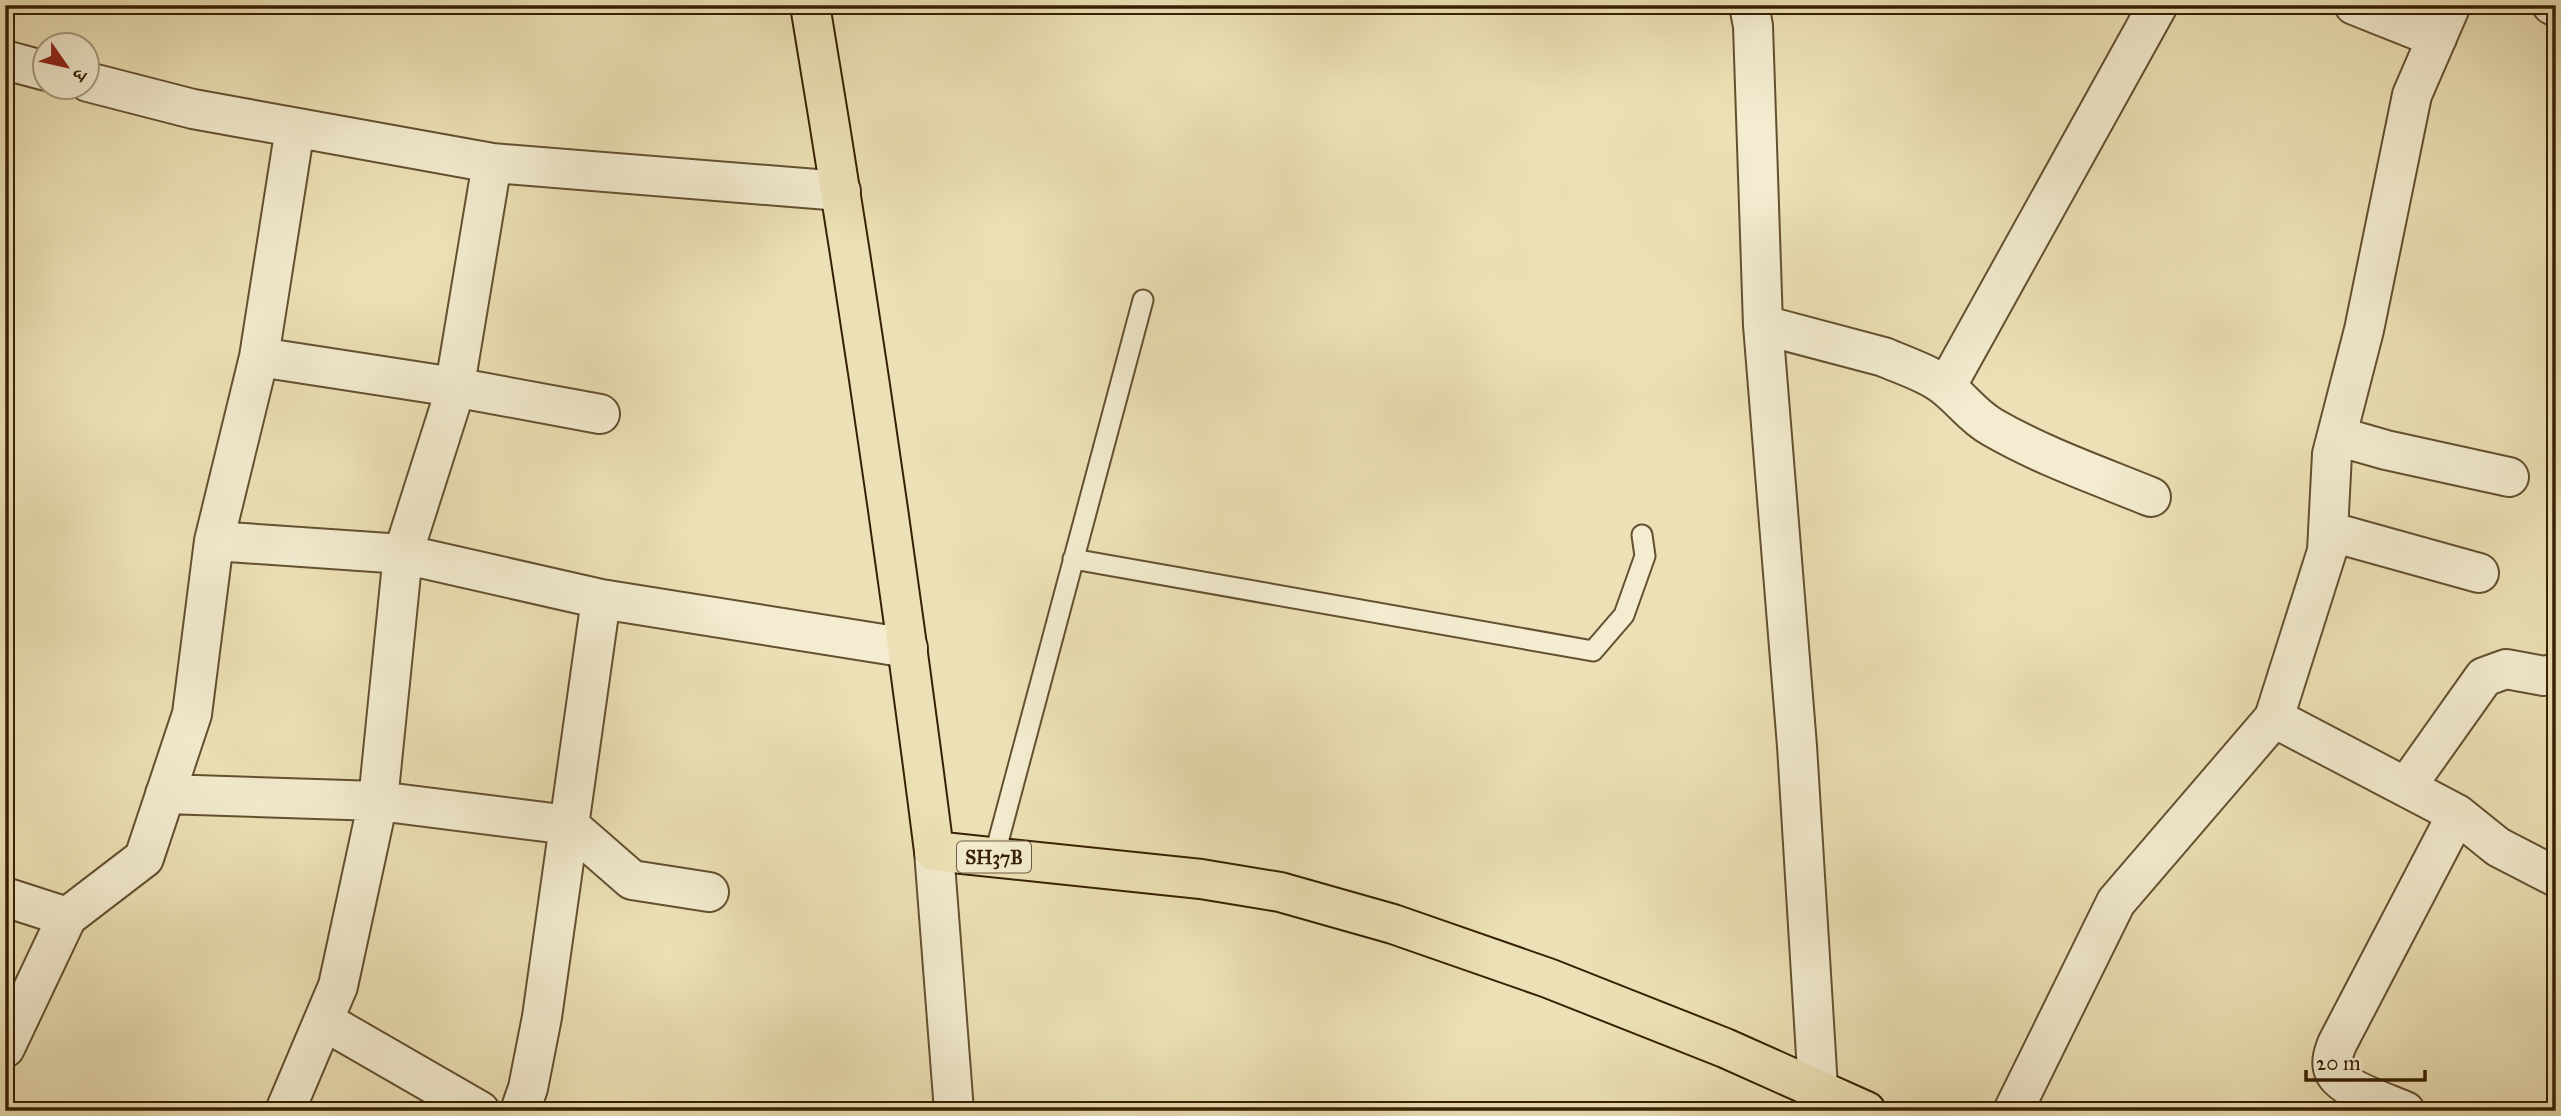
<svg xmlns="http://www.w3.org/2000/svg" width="2561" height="1116" viewBox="0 0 2561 1116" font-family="'IM FELL Great Primer','Noto Serif Devanagari',serif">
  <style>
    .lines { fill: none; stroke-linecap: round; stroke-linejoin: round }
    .service-casing { stroke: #645030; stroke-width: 23 }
    .minor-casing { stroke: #645030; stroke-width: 42 }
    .primary-casing { stroke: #372003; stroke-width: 42 }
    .service { stroke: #f3ecd0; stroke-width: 19 }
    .minor { stroke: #f3ecd0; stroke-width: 38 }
    .primary { stroke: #ece1b6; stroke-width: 38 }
    .labels { text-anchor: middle; stroke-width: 7; stroke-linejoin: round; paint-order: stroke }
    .shield { fill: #f3ecd0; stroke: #6f5d40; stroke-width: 2 }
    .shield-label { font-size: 19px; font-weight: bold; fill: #372003 }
  </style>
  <rect width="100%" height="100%" fill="#ece1b6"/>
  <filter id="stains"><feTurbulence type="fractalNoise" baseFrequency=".00286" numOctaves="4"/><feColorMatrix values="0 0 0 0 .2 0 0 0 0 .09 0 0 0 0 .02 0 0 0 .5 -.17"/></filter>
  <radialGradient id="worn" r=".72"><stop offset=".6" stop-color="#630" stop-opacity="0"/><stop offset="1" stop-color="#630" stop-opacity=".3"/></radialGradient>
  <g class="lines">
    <defs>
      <path id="service" d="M 1073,559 L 1593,651 L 1624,615 L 1645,556 L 1642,535
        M 994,857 L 1143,300"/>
      <path id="minor" d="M 1749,5 L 1753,26 L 1763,325 L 1797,746 L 1818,1088
        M 2354,5 L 2437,38
        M 2552,5 L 2556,7
        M 5,60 L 46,71
        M 88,82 L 193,109 L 492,163 L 841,191
        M 1763,325 L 1884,357 C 1905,366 1930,374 1947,388 C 1963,401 1974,417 1992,427 C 2042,456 2097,475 2151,497
        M 259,357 L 454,387 L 600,414
        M 1946,387 L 2158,5
        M 2337,436 L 2386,450 L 2509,477
        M 2328,531 L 2479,573
        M 214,541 L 403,554 L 601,599 L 908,648
        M 2274,718 L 2457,814 L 2498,847 L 2556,877
        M 2406,787 L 2484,677 L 2506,669 L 2544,676 L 2556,673
        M 165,794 L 378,801 L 569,825 L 632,880 L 709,892
        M 934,851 L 954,1111
        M 5,897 L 67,917
        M 324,1021 L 480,1111
        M 5,1048 L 67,917 L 144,858 L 192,714 L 214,541 L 259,357 L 295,128
        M 285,1111 L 338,986 L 378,801 L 403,554 L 453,397 L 492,163
        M 520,1111 L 528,1088 L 542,1017 L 601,599
        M 2013,1111 L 2116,902 L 2274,718 L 2327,551 L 2332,454 L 2364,330 L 2412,95 L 2451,5
        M 2405,1111 C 2387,1103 2341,1089 2334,1071 C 2330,1062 2334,1052 2337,1044 L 2457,814"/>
      <path id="primary" d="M 810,5 C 857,286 898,568 934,851 L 1201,879 L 1280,892 L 1393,924 L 1548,978 L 1725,1048 L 1866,1111"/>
    </defs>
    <use href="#service" class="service-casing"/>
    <use href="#minor" class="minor-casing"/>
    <use href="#primary" class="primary-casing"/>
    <use href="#service" class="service"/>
    <use href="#minor" class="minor"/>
    <use href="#primary" class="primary"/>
  </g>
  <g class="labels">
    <rect class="shield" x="957" y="841.5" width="74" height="31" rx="5"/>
    <g class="shield-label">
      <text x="994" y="864">SH37B</text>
    </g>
  </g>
  <rect width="2561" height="1116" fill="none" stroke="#ece1b6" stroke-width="28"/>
  <rect x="7" y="7" width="2547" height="1102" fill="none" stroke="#372003" stroke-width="3.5"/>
  <rect x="14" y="14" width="2533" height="1088" fill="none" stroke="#372003" stroke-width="2"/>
  <g transform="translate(66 66) rotate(124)"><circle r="33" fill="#f3ecd0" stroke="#a89a7e" stroke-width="2"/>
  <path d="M0-5L12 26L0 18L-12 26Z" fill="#8f2418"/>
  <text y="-10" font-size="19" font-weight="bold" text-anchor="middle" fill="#372003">उ</text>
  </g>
  <path d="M2306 1070v10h119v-10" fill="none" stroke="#372003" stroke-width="3.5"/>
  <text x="2316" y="1070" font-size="21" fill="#372003" stroke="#f3ecd0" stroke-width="5" paint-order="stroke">20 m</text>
  <rect width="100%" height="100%" filter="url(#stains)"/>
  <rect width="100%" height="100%" fill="url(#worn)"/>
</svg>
